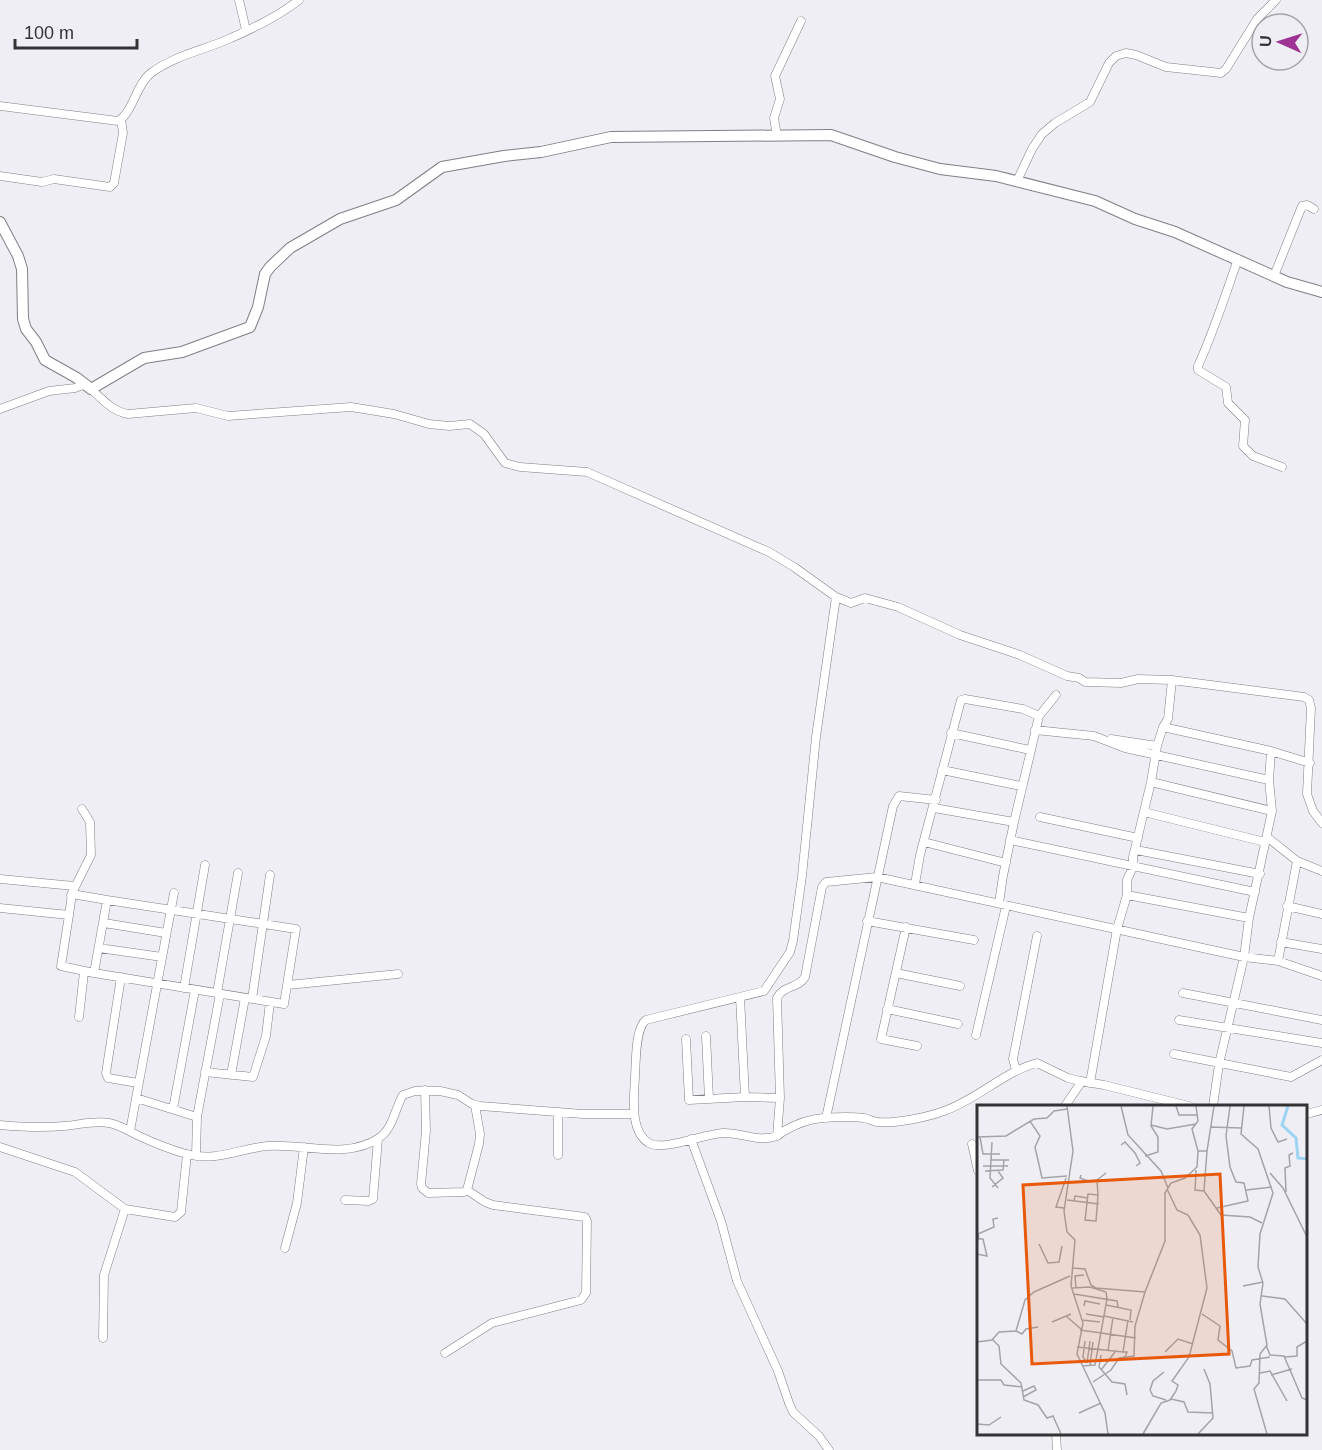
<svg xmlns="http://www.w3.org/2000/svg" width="1322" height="1450" viewBox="0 0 1322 1450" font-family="Arial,sans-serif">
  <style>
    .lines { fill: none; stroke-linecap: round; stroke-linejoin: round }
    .street-casing { stroke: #7f7f85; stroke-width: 9 }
    .secondary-casing { stroke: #7f7f85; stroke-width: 12 }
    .street { stroke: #fff; stroke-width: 8 }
    .secondary { stroke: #fff; stroke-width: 10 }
    .inset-river { fill: none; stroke: #9ed4f3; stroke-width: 3 }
    .inset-road { fill: none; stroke: #a3a3a8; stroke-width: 1.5 }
    .view { fill: #e8590c; fill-opacity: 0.15; stroke: #e8590c; stroke-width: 3 }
    .inset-edge { fill: none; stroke: #333336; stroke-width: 3 }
  </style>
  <rect width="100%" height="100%" fill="#eeeef4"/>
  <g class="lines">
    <defs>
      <path id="street" d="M 239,0 L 246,30
        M 0,106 L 118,121 C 133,113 136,84 151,73 C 175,55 205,50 231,38 C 254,28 280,15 299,0
        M 777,136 L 774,118 L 780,99 L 775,76 L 801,21
        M 0,176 L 42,182 L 54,179 L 110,187 L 114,183 L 123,133 L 121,119
        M 1017,181 L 1032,149 L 1042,134 L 1055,123 L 1090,102 L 1109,63 L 1116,56 L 1126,53 L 1136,55 L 1166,67 L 1221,73 L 1226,69 L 1257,19 L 1276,0
        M 1238,259 C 1225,296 1214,331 1198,366 L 1198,370 L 1226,387 L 1228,403 L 1245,420 L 1243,446 L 1253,456 L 1282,467
        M 1274,276 L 1302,206 L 1307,205 L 1314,209
        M 91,389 C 103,400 112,411 128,414 L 196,408 L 228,416 L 351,407 L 394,414 L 429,424 L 449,426 L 470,424 L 484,434 L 505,463 L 520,467 L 587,472 L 769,552 L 794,567 L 836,597 L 816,737 L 802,876 L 793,941 L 790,952 L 764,991 L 646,1020 C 635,1028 636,1063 635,1077 C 634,1096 629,1134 651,1144 C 665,1150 705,1134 723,1133 C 741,1132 758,1143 777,1136 C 779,1135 782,1132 784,1131 C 796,1124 809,1119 823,1118 C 836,1117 850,1116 864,1118 C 868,1119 873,1121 877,1122 C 895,1124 928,1117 944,1111 C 978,1099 1003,1072 1037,1063 L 1068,1078 L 1080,1081 L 1104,1085 L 1189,1106
        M 0,409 L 49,391 L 75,388 L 86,384
        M 836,597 L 851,603 L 865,598 L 898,607 L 960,635 L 1020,655 L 1067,676 L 1079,678 L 1085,682 L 1121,683 L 1138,679 L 1172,680 L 1304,697 L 1309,700 L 1311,708 L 1307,794 L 1313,811 L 1322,823
        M 1163,727 L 1271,751
        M 1035,730 L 1094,736 L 1125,748 L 1269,780
        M 951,733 L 1030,750
        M 1111,739 L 1157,746
        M 942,770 L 1021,786
        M 1151,782 L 1272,811
        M 934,808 L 1014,822
        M 1144,812 L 1265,842
        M 1040,817 L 1138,838
        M 1267,837 L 1297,861 L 1322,871
        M 1010,840 L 1255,892
        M 924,842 L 1006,863
        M 1136,850 L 1260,874
        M 0,879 L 74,886
        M 915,884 L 920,855 L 961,700 L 965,699 L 1023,709 L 1039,716
        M 71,895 L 91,855 L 90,822 L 82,809
        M 1127,895 L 1249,918
        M 999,903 L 1003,876 L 1014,822 L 1039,716 L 1056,695
        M 1287,906 L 1322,914
        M 0,908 L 69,915 L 72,894 L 107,900 L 94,973 L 284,1004 L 296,929 L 107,900
        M 69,915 L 61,966 L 94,973
        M 867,921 L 974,940
        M 104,923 L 166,933
        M 906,927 L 881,1039 L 917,1046
        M 1281,942 L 1322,949
        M 99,948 L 162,957
        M 1278,961 L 1297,861
        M 896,973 L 960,986
        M 121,977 L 106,1073 L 108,1078 L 138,1083
        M 288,985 L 398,974
        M 184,988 L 205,865
        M 217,993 L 238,873
        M 1183,993 L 1322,1020
        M 740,997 L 745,1097
        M 252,999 L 270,875
        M 887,1009 L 958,1024
        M 79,1017 L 84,972
        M 1179,1020 L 1322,1043
        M 976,1035 L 1006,906
        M 706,1036 L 709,1099
        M 686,1039 L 689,1100 L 745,1097 L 780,1098
        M 1174,1054 L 1291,1077 L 1322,1060
        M 1016,1070 L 1013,1059 L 1037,936
        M 205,1072 L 253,1077 L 266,1036 L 270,1002
        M 231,1075 L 245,998
        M 1090,1083 L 1117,929 L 1127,895 L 1127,880 L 1133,867 L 1133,857 L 1151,782 L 1157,746 L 1163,727 L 1168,719 L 1172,680
        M 425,1090 L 426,1131 L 421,1184 L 422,1188 L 428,1193 L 464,1192 L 467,1190 L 479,1144 L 480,1134 L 475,1105
        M 136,1098 L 197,1117 L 196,1156
        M 1065,1106 L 1082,1081
        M 1213,1106 L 1219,1064 L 1244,957 L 1249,918 L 1272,811 L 1269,780 L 1271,751 L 1310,763
        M 173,1109 L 195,990
        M 1306,1114 L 1322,1110
        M 197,1117 L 220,994
        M 826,1118 L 893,806 L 899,796 L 936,800
        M 0,1125 C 21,1127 43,1128 64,1126 C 79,1125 94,1120 109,1123 C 120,1125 129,1131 139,1136 C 154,1143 169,1149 186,1154 C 216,1162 238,1149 267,1146 C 303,1143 346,1160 379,1138 C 393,1129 395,1108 403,1095 L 415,1091 L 440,1091 L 458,1095 L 472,1104 L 480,1106 L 583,1114 L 634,1114
        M 130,1131 L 174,893
        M 777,1136 L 780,1098 L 777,998 C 783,985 798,989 805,977 L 822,887 L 826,882 L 877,877 L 1244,957 L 1278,961 L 1322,976
        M 691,1139 L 721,1221 L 737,1281 L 778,1371 L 789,1403 L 793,1412 L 819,1436 L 829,1450
        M 972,1144 L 978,1171
        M 0,1147 L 75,1172 L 125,1209 L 175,1217 L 181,1212 L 187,1154
        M 558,1155 L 558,1112
        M 345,1200 L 369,1201 L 373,1199 L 378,1139
        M 285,1248 L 297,1203 L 304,1147
        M 103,1338 L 104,1275 L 125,1209
        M 445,1353 L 492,1323 L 581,1300 L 586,1293 L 587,1221 L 585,1217 L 493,1205 L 485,1202 L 467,1190
        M 1056,1434 L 1057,1450"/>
      <path id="secondary" d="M 0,222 L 18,256 L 22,269 L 23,319 L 26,329 L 36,342 L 45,360 L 77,378 L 91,389 L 144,358 L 182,352 L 250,327 L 258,307 L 265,274 L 270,267 L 290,248 L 340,219 L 396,200 L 442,167 L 504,156 L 541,152 L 611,137 L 831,135 L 895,157 L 940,169 L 996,176 L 1095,201 L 1135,219 L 1175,232 L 1287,282 L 1322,292"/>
    </defs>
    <use href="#street" class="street-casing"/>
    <use href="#secondary" class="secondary-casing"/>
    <use href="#street" class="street"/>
    <use href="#secondary" class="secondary"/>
  </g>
  <g transform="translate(977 1105)">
    <rect width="330" height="330" fill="#eeeef4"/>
    <path class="inset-river" d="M 311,1 L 305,20 L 319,33 L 321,53 L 330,54"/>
    <path class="inset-road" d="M 90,1 L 96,46 L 87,106 L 90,127 L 98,135 L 94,181 L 106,218 L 100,249 L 128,308 L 131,329M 144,1 L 151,30 L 184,66 L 191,83M 199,1 L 202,10 L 220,10M 267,1 L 264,29 L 281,44 L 296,88 L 283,129 L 281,162 L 286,178 L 283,199 L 290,240 L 283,249 L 282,278 L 277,284 L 290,329M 292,1 L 294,23 L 301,37 L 310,34M 53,16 L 63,31 L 58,42 L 65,73 L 90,71M 174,20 L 190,24 L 219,19M 233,22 L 265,23M 0,32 L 29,31 L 57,14 L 70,13 L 77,6 L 90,4M 3,32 L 6,49 L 23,49M 15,37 L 13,73 L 21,83M 144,40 L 148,37 L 158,48 L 163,58 L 159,61M 221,46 L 230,46 L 237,1M 230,46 L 227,86 L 244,110 L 273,112 L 285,118M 168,51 L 181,47 L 181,32 L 174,21 L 176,1M 13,55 L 32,55M 6,61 L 31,61M 219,65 L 218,85 L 227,86M 8,66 L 26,65 L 27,55M 293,68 L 306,83 L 330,132M 104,70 L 103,73 L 111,76 L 122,75M 15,82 L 26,73 L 21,66M 269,85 L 295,82M 309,87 L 308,63 L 313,61 L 312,50 L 316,48M 121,90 L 119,116 L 108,115 L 111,89 L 121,90 L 120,75 L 129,68M 90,95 L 122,99M 97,96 L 98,91 L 111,93M 87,103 L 79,102 L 89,73M 240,103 L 271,96 L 267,78 L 259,77 L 253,62 L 249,31 L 253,1M 2,134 L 1,129 L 17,122 L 16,114 L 21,113M 62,139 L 71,158 L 82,157 L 85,141M 0,149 L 10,151 L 6,134 L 1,134M 96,163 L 108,164 L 114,180 L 119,183 L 168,187 L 188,136 L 188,88 L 194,78 L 208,73 L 220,62 L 221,46 L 215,24 L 221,16 L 219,1M 266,181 L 286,177M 95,183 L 113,182 L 129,187 L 130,194 L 118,260 L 105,261M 99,183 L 98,171 L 107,170M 97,189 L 140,196 L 141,202M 285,191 L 308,194 L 330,219M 129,200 L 154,205 L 153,215M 107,201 L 108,196 L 123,199M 109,209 L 127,212M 225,209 L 243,221 L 241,235 L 255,246 L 259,263 L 273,261 L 275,255 L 293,252M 89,211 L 104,224M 127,211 L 156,217M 105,215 L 123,217M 75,217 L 94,209M 103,225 L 159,233M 39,226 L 45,229 L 49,224 L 61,222M 16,235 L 22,241 L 24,259 L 44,278 L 47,295 L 61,300 L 70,313 L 76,311 L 84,329M 108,236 L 106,252 L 110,258M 0,237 L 15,235 L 22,227 L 39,226 L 48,195 L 57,187 L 93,171M 289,240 L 293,250 L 307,251 L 325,293 L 330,295M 100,242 L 146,247M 131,246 L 136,212M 188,247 L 201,234 L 216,239M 124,250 L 122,262 L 135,277 L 148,279 L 150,290M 148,252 L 150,247 L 146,247 L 151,215M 308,252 L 320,251 L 320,242 L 330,236M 110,258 L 113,236M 113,260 L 116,237M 124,265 L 138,247M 187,267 L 176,276 L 173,285 L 176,291 L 189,295M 283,268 L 293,266 L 310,296M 294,270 L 315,264M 0,275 L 24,275 L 27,280 L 45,282M 116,277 L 134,265 L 142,253 L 157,251 L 158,221 L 168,187M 46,286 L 57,281 L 59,285 L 46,292M 194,294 L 207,297 L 211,307 L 236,308M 102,308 L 124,298M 0,319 L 12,320 L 24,312M 166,329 L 184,298 L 193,295 L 199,286 L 201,280 L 195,276 L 212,252 L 230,183 L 223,130 L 211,110 L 200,105 L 190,84M 221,329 L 236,313 L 233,279 L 227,264"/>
    <path class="view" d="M 243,69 L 252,249 L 55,259 L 46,80 Z"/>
    <rect width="330" height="330" class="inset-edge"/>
  </g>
  <g transform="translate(1280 42) rotate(273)"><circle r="28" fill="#eeeef4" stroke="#a3a3a8" stroke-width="1.5"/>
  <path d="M0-4.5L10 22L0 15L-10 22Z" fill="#9d3394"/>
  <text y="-9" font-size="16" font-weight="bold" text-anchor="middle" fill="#333336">U</text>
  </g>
  <path d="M15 39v9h122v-9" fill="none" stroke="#333336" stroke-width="3"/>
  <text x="24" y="39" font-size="18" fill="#333336" stroke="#eeeef4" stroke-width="4.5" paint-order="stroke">100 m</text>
</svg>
